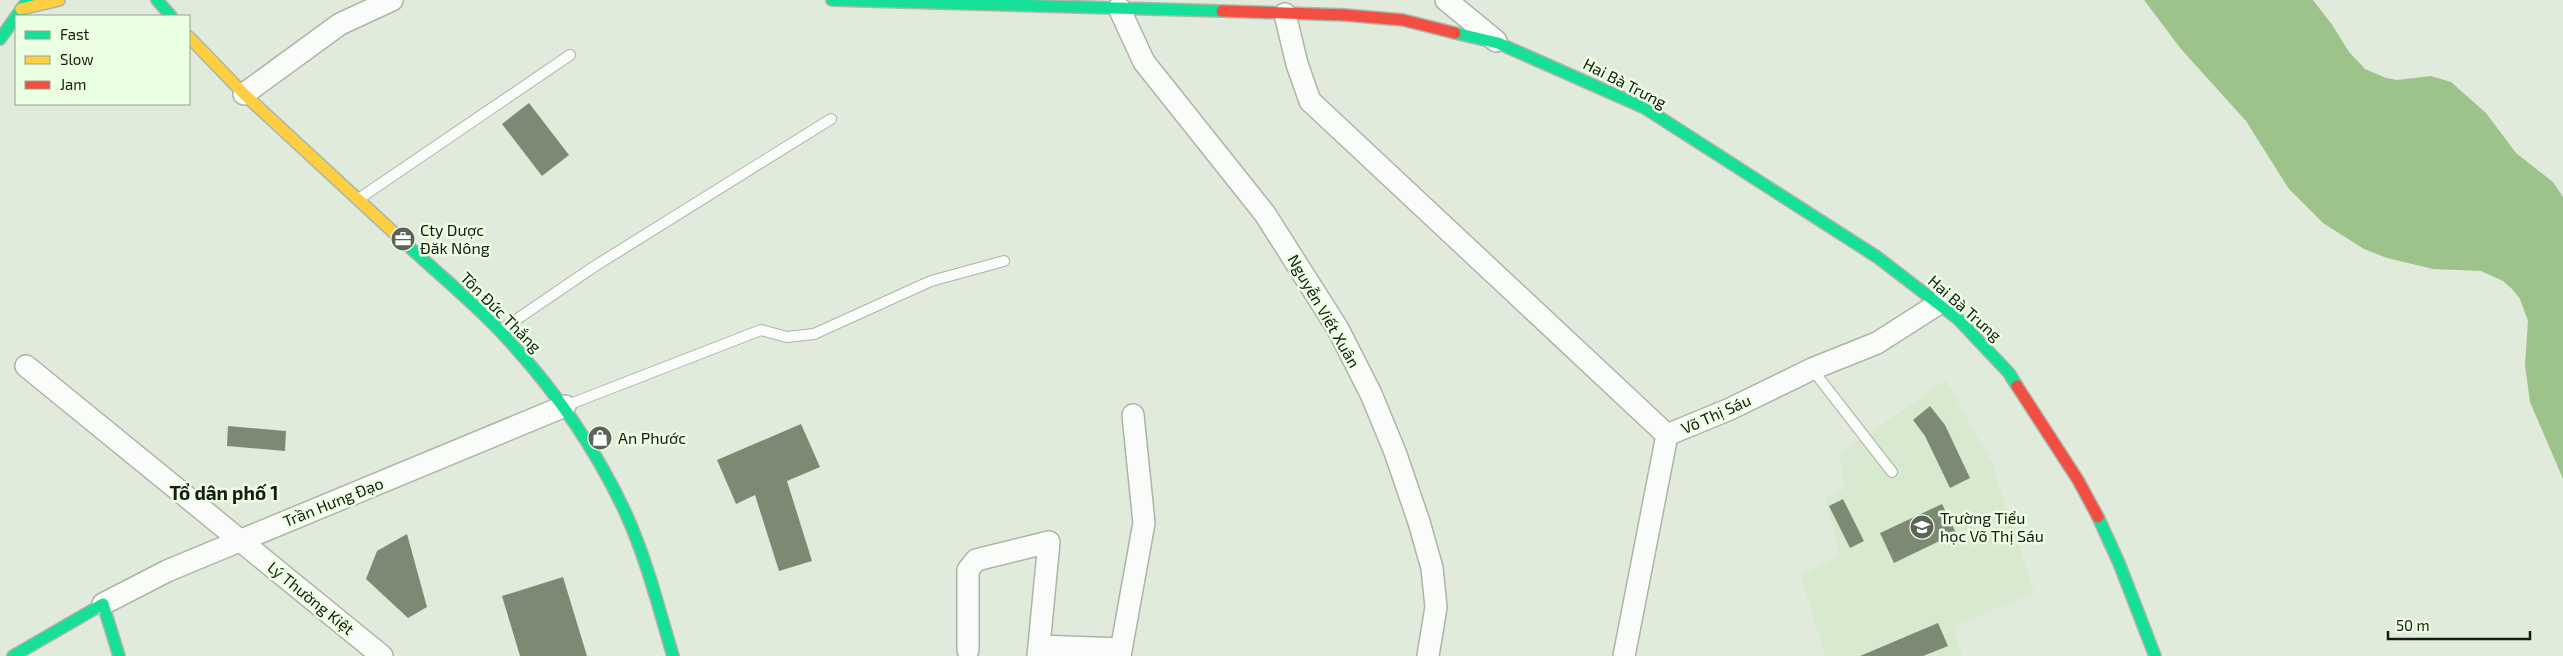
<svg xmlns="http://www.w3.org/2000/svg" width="2563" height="656" viewBox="0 0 2563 656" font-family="'Exo 2',sans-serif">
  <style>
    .built { fill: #d7e9ce }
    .water { fill: #9dc38a }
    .building { fill: #7c8a74 }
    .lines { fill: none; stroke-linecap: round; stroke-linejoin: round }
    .lane-casing { stroke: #acb5a8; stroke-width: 12 }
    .street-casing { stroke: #acb5a8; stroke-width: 24 }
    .fast-casing { stroke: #acb5a8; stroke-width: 14 }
    .slow-casing { stroke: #acb5a8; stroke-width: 14 }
    .jam-casing { stroke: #acb5a8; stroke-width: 14 }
    .lane { stroke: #fafcfa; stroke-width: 10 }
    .street { stroke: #fafcfa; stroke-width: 21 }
    .fast { stroke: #16e098; stroke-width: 11 }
    .slow { stroke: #ffcf43; stroke-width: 11 }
    .jam { stroke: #f24e42; stroke-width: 11 }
    .labels { text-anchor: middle; stroke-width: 5; stroke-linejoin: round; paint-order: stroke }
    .street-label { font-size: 16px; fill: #151c12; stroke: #ebffe2 }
    .poi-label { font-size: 16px; fill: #151c12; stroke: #ebffe2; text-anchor: start }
    .quarter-label { font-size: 19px; font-weight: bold; fill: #151c12; stroke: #ebffe2 }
  </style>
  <rect width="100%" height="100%" fill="#e0ebdb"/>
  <path class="built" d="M 1946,380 L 1992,463 L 2034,592 L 1954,627 L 1962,656 L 1826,656 L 1800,576 L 1840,556 L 1825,498 L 1844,489 L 1840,454 Z"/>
  <path class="water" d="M 2144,0 L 2313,0 L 2333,26 L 2349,52 L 2365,69 L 2386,78 L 2397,80 L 2431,76 L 2451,82 L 2486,113 L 2516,153 L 2553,182 L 2563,197 L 2563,479 L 2530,402 L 2525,365 L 2528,321 L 2520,299 L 2512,289 L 2503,281 L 2481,271 L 2433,269 L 2387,258 L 2364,249 L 2323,223 L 2289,189 L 2246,121 L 2181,49 Z"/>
  <path class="building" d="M 529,103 L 569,155 L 542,176 L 502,124 Z
    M 1930,406 L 1945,425 L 1970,478 L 1950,488 L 1925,436 L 1913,420 Z
    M 801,424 L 820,467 L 787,481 L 812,561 L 779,571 L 755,495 L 736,504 L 717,460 Z
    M 228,426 L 286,431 L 285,451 L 227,446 Z
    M 1843,499 L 1864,541 L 1850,548 L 1829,506 Z
    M 1942,504 L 1956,533 L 1894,563 L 1880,533 Z
    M 407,534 L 427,607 L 408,618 L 366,579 L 377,551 Z
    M 563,577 L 587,656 L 520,656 L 502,596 Z
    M 1938,623 L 1948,646 L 1923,656 L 1860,656 Z"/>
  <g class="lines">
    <defs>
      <path id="lane" d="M 360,198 L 570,55
        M 501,330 L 595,266 L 831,119
        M 1812,369 L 1892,472
        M 565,406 L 761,330 L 787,337 L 814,334 L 931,281 L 1004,261"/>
      <path id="street" d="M 1446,0 L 1496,41
        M 1119,8 L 1144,62 L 1265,214 L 1338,329 L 1371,394 L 1395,452 L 1419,522 L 1432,568 L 1436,607 L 1428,656
        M 1285,14 L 1297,64 L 1310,101 L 1667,435
        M 244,94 L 340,24 L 392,0
        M 26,366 L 382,656
        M 103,604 L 167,571 L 565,406
        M 1039,646 L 1121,649
        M 968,650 L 968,570 L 976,560 L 1049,542 L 1038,656
        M 1120,656 L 1144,523 L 1133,415
        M 1624,656 L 1667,435 L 1730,409 L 1812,369 L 1877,343 L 1938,304"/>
      <path id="fast" d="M 157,0 L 171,16
        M 832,0 L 1222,11
        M 1455,33 L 1498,43 L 1645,108 L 1877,257 L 1958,319 L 2009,373 L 2017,386
        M 0,39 L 28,0
        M 404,242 C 436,272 471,300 501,332 C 552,386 596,448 627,516 C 647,561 659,609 673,656
        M 2098,517 L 2119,563 L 2155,656
        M 13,656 L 103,604 L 119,656"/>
      <path id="slow" d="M 21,9 L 59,0
        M 189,37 L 244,94 L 404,242"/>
      <path id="jam" d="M 1222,11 L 1345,15 L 1403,20 L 1455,33
        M 2017,386 L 2078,480 L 2098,517"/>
    </defs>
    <use href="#lane" class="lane-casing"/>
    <use href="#street" class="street-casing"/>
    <use href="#fast" class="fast-casing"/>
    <use href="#slow" class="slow-casing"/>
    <use href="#jam" class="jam-casing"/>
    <use href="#lane" class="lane"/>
    <use href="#street" class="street"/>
    <use href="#fast" class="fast"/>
    <use href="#slow" class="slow"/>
    <use href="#jam" class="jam"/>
  </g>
  <defs>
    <symbol id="office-disc" viewBox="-11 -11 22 22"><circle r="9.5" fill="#5c6458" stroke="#ebffe2"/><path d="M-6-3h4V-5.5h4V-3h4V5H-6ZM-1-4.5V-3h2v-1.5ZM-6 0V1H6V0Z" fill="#fff"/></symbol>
    <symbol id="shop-disc" viewBox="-11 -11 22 22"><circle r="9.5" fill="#5c6458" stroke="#ebffe2"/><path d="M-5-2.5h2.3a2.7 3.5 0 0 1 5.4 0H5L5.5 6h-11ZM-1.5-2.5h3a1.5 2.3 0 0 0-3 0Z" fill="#fff"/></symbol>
    <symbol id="school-disc" viewBox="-11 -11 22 22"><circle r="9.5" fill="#5c6458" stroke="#ebffe2"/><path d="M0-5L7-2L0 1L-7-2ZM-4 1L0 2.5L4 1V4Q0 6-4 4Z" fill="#fff"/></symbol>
  </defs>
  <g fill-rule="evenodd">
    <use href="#office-disc" x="389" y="225" width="28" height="28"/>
    <use href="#shop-disc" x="586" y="424" width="28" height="28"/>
    <use href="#school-disc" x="1908" y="513" width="28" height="28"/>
  </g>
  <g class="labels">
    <g class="street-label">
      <text transform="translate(1625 83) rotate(27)" y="6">Hai Bà Trưng</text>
      <text transform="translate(1965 308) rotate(41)" y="6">Hai Bà Trưng</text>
      <text transform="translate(1324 311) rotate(60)" y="6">Nguyễn Viết Xuân</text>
      <text transform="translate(501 312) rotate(45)" y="6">Tôn Đức Thắng</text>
      <text transform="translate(1716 414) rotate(-24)" y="6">Võ Thị Sáu</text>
      <text transform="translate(333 502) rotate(-22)" y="6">Trần Hưng Đạo</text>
      <text transform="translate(311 598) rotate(39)" y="6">Lý Thường Kiệt</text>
    </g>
    <g class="poi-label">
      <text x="420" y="236">Cty Dược<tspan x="420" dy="18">Đăk Nông</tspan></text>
      <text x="618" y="444">An Phước</text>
      <text x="1940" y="524">Trường Tiểu<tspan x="1940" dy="18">học Võ Thị Sáu</tspan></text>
    </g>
    <g class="quarter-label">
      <text x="224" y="500">Tổ dân phố 1</text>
    </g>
  </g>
  <rect x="15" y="15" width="175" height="90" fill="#ebffe2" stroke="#95a48f"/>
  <rect x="25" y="31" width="25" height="8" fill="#16e098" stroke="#95a48f"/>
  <text x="60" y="40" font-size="15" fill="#151c12">Fast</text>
  <rect x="25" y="56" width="25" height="8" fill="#ffcf43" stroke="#95a48f"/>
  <text x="60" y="65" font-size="15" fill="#151c12">Slow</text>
  <rect x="25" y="81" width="25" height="8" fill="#f24e42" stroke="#95a48f"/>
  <text x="60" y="90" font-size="15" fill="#151c12">Jam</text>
  <path d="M2388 631v8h142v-8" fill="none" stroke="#151c12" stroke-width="2.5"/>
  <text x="2396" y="631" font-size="15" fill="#151c12" stroke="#ebffe2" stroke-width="4" paint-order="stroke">50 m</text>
</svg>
